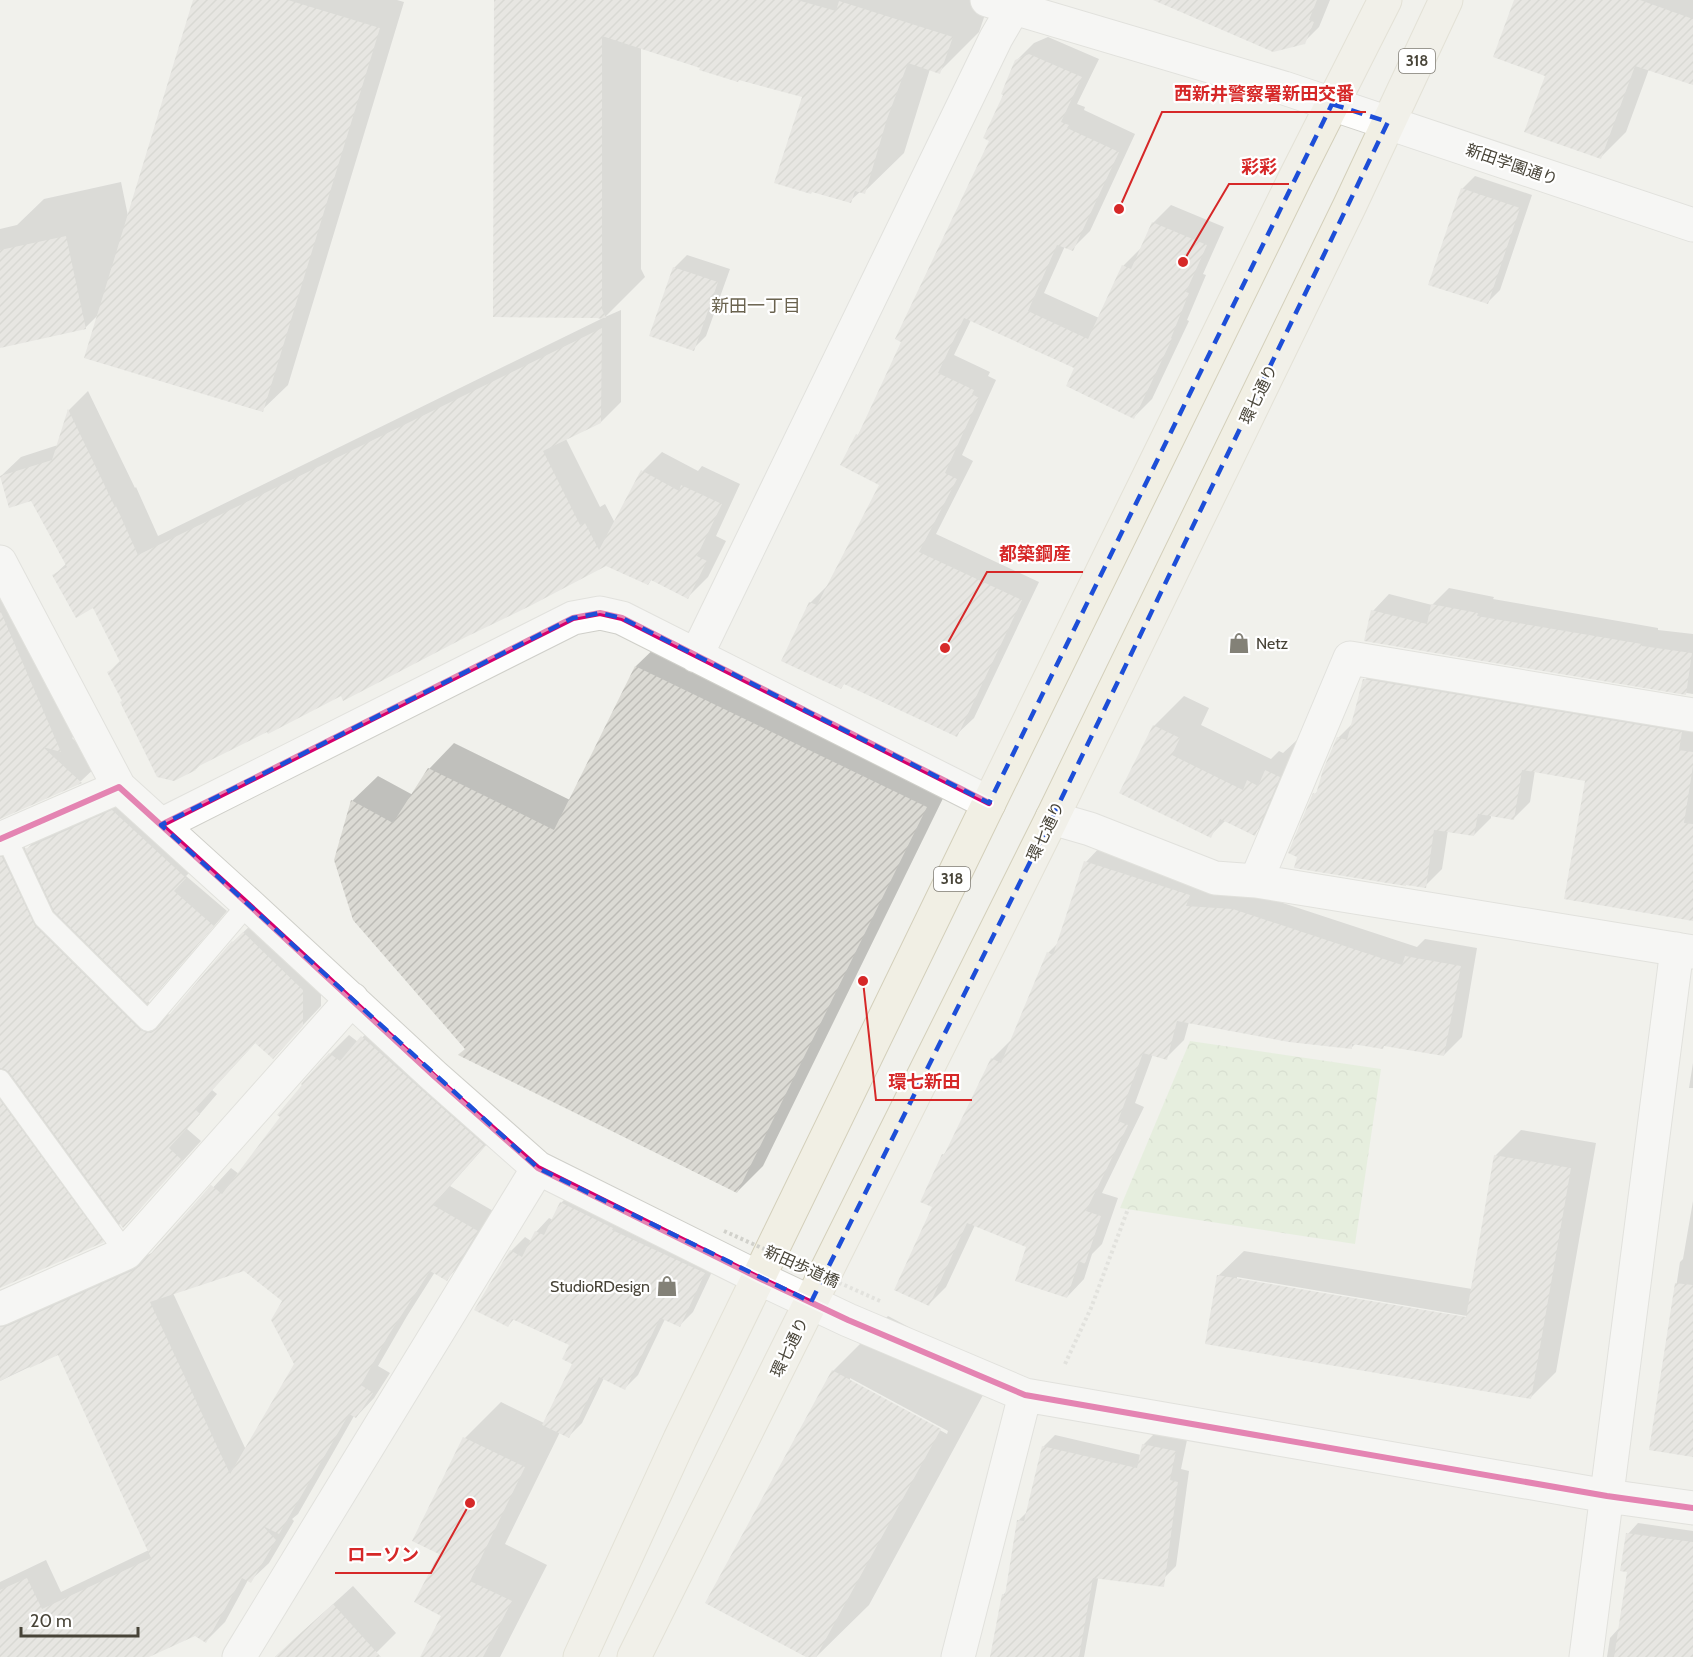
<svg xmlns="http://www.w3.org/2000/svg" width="1693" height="1657" viewBox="0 0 1693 1657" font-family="Cabin,'Noto Sans JP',sans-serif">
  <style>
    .forest { fill: url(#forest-crowns) }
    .shadow { fill: #0003; fill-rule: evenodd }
    .building { fill: url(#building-hatch); fill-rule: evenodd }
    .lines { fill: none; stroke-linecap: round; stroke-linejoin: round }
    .service-casing { stroke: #cfcfc9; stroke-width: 22 }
    .minor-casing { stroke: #cfcfc9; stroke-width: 35 }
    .tertiary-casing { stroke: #cfcfc9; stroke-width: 35 }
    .primary-casing { stroke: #d3cfba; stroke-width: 35 }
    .path { stroke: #d1d1cb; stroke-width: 4; stroke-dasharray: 3 3; stroke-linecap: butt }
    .service { stroke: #fdfdfc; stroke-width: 20 }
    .minor { stroke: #fdfdfc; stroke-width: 33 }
    .tertiary { stroke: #fdfdfc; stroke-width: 33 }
    .primary { stroke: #f1efe4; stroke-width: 33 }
    .path-bridge { stroke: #d1d1cb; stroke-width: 4; stroke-dasharray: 3 3; stroke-linecap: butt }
    .cycleway-casing { stroke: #fff; stroke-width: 10 }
    .cycleway { stroke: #d6006c; stroke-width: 6 }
    .marked { fill: none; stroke: #1d4ed8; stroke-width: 4.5; stroke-dasharray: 12 8; stroke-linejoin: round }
    .labels { text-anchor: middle; stroke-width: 4.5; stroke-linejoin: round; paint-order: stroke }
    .shield { fill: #fff; stroke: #7f7c74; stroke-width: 1.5 }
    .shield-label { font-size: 15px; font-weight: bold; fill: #484438 }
    .street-label { font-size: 16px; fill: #484438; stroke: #fff }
    .poi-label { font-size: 16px; fill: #484438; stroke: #fff; text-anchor: start }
    .neighbourhood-label { font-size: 18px; fill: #6a634f; stroke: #fff }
    .leader { fill: none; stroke: #d62828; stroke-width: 2 }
    .callout-dot { fill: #d62828; stroke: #fff; stroke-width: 2 }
    .callout-label { font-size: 18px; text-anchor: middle; font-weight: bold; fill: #d62828; stroke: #fff; stroke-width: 4.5; stroke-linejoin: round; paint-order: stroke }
  </style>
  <defs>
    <pattern id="forest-crowns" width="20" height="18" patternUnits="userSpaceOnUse" patternTransform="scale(1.5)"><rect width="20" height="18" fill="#daeccd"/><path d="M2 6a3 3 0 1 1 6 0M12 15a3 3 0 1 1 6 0" fill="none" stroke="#bdccb1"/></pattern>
    <pattern id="building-hatch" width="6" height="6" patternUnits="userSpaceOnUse" patternTransform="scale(1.5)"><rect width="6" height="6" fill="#dbdad4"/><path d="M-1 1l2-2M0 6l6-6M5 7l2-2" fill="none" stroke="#bdbcb7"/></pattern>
  </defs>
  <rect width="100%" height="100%" fill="#f1f1ec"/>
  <path class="forest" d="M 1190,1041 L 1381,1069 L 1355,1244 L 1120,1208 Z"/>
  <path class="shadow" d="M 194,0 L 397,0 L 404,2 L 288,385 L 262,410 L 98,315 L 85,328 L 0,346 L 0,229 L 17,225 L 44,199 L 121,182 L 128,216 Z
    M 495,0 L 990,0 L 979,32 L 939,72 L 930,69 L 904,153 L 864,192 L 861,191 L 850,201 L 804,96 L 702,67 L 641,47 L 641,269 L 645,277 L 605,317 L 621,310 L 621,402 L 601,422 L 566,439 L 600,507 L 605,504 L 615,523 L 643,471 L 662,452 L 698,471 L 702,466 L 740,484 L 716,536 L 726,541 L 708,577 L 688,597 L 652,579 L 648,584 L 606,564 L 267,730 L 202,763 L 196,769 L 173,780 L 123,700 L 109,672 L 121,660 L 94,606 L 54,575 L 67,563 L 31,499 L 1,476 L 21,457 L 58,445 L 69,410 L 88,391 L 135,488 L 136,487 L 158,536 L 603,318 L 597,316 Z
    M 1157,0 L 1330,0 L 1319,27 L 1304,42 Z
    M 1515,0 L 1693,0 L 1693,83 L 1649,69 L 1626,132 L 1600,158 L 1547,75 Z
    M 1048,37 L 1099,59 L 1077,104 L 1085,107 L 1084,110 L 1135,134 L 1090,231 L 1072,249 L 1065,246 L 1044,293 L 1099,318 L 1123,266 L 1141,248 L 1153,223 L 1171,205 L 1224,227 L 1203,274 L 1206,275 L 1187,320 L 1189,321 L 1152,399 L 1134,417 L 1077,367 L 971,320 L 954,355 L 990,372 L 988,376 L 996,380 L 962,455 L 973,461 L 936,534 L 1039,582 L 974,718 L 956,735 L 845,683 L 841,687 L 810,603 L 828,585 L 881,484 L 842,465 L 872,409 L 991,140 L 1016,61 L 1034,43 Z
    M 1475,176 L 1532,195 L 1500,290 L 1487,303 L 1462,189 Z
    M 687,255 L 730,269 L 706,336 L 693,349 L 674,268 Z
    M 0,569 L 79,732 L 72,738 L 100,763 L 81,781 L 0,817 Z
    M 1449,588 L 1494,597 L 1493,599 L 1658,628 L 1658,630 L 1693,634 L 1693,694 L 1365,640 L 1373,611 L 1389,594 L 1432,605 Z
    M 662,641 L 951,782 L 763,1166 L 737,1192 L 467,1049 L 352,801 L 378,776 L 413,795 L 429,769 L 454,743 L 570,800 L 636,666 Z
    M 1381,663 L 1693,715 L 1693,919 L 1587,780 L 1535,770 L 1530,802 L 1513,819 L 1491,815 L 1491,818 L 1474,835 L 1448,830 L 1442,869 L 1425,886 L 1315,794 L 1319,790 L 1338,738 L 1353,723 L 1365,680 Z
    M 1184,696 L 1209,708 L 1201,725 L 1271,759 L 1279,751 L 1283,753 L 1297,740 L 1309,746 L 1284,804 L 1254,834 L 1226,820 L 1210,836 L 1154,726 Z
    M 127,797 L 198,864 L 186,876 L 227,911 L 161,988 L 148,1001 L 158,1011 L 165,1015 L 172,1014 L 233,942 L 252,924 L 321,971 L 321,1006 L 273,1057 L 256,1042 L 212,1090 L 217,1094 L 187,1129 L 201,1141 L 123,1226 L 121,1223 L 103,1241 L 0,1287 L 0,820 L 1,827 L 21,839 L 26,850 L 40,835 Z
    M 1103,844 L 1417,947 L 1425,939 L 1477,948 L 1462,1037 L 1444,1055 L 1385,1044 L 1356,1043 L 1351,1048 L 1189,1022 L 1184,1040 L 1166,1058 L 1153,1054 L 1135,1103 L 1144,1107 L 1102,1193 L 1118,1198 L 1102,1244 L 1092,1254 L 1084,1279 L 1067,1297 L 1028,1246 L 975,1225 L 946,1287 L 929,1304 L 934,1206 L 943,1155 L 948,1150 L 992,1059 L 1010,1041 L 1011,1042 L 1048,953 L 1058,943 L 1086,862 Z
    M 381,1018 L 502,1127 L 450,1186 L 495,1212 L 465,1260 L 447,1279 L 435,1272 L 407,1316 L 378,1366 L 390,1373 L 374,1398 L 356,1417 L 354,1416 L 298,1514 L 292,1519 L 294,1521 L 269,1563 L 250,1581 L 248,1580 L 225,1622 L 206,1641 L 195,1635 L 145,1657 L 0,1657 L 0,1582 L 46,1560 L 61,1592 L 149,1550 L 59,1353 L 0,1381 L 0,1291 L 1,1298 L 28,1308 L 154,1252 L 231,1168 L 239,1174 L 282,1117 L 303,1084 L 330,1054 L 349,1035 L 358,1042 ZM 244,1269 L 284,1300 L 296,1364 L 246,1450 L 173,1293 Z
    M 1693,1063 L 1693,1088 L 1689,1088 Z
    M 1521,1130 L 1596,1143 L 1556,1372 L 1531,1397 L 1218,1276 L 1244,1251 L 1472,1289 L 1495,1156 ZM 1237,1277 L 1473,1317 L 1473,1320 L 1237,1280 Z
    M 575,1189 L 718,1259 L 693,1312 L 680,1325 L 665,1319 L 638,1375 L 625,1388 L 604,1378 L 582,1423 L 569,1436 L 560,1432 L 505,1544 L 547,1565 L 500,1657 L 422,1657 L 443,1615 L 441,1553 L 465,1438 L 501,1402 L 544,1423 L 574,1363 L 571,1344 L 514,1319 L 508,1326 L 511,1251 L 525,1237 L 531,1241 L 536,1232 L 549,1218 L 553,1220 L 561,1203 Z
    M 1693,1201 L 1693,1455 L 1651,1449 L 1680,1262 L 1683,1259 Z
    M 888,1316 L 995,1373 L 869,1605 L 816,1657 L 809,1657 L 707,1602 L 833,1371 ZM 850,1378 L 948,1431 L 947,1434 L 850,1381 Z
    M 1155,1433 L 1187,1440 L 1181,1469 L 1189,1471 L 1176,1566 L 1164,1578 L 1103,1551 L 1084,1657 L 992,1657 L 1003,1595 L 1007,1591 L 1018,1521 L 1028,1511 L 1043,1447 L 1055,1435 L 1141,1455 L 1143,1445 Z
    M 1638,1523 L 1693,1531 L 1693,1657 L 1607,1657 L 1610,1638 L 1620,1627 L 1629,1571 L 1628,1534 Z
    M 353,1586 L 396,1633 L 377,1652 L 371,1657 L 275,1657 Z"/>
  <path class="building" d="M 193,0 L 288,0 L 380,28 L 263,412 L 84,358 Z
    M 494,0 L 797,0 L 836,11 L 839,1 L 953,37 L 940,74 L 908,63 L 887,119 L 865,194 L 855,191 L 851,203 L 812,192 L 811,194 L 774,183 L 802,97 L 739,80 L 738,82 L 699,70 L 700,68 L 602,36 L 602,309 L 606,318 L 602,318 L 602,319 L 597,318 L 493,317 Z
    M 1153,0 L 1317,0 L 1309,20 L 1314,22 L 1305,44 L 1273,52 Z
    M 1514,0 L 1640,0 L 1693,19 L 1693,85 L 1635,66 L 1601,159 L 1524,132 L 1545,76 L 1493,57 Z
    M 1029,54 L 1082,77 L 1061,122 L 1069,125 L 1067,128 L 1119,152 L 1073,251 L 1057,245 L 1028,311 L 1088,339 L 1122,265 L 1131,269 L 1152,222 L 1207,245 L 1186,292 L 1189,293 L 1171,338 L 1172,339 L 1134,419 L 1066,386 L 1074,368 L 964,318 L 938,373 L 974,390 L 972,394 L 979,398 L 945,473 L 957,479 L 919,552 L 1022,600 L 957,737 L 844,684 L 841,689 L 781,661 L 809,602 L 817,605 L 879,485 L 840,465 L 856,434 L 858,435 L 901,342 L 895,339 L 989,141 L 983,138 L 1003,95 L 1001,94 L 1015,60 Z
    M 1461,188 L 1520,208 L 1488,304 L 1428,285 Z
    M 66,236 L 86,329 L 0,348 L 0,250 Z
    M 673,267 L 718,282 L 694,351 L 649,336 Z
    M 602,328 L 601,423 L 543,451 L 580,525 L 585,523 L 599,550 L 641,470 L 679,491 L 681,485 L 722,504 L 697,556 L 707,561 L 688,599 L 651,580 L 648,585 L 606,566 L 530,606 L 466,637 L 343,701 L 341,696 L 268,734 L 267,732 L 195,768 L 196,770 L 174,781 L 157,777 L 120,702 L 122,701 L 107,672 L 121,664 L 93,608 L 76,618 L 52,575 L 67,567 L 31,501 L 9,508 L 0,476 L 52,460 L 68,409 L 115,507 L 116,506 L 138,555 Z
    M 1431,604 L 1478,613 L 1477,616 L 1642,644 L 1642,646 L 1692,653 L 1686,695 L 1364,641 L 1371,610 L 1427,624 Z
    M 0,610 L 61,752 L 43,747 L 82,783 L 0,819 Z
    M 635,666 L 927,807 L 737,1193 L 458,1055 L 465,1049 L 353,920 L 334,860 L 351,800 L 393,823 L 428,768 L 554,830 Z
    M 1363,679 L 1682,732 L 1679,750 L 1693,752 L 1693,766 L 1684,823 L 1693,824 L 1693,921 L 1564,899 L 1585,781 L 1522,770 L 1514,820 L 1478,814 L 1474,836 L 1434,830 L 1426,888 L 1406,885 L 1406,886 L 1294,868 L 1297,857 L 1288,853 L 1313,793 L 1316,794 L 1323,770 L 1337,737 L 1347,740 Z
    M 1153,725 L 1180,738 L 1172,755 L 1243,790 L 1247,780 L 1258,786 L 1265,770 L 1280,777 L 1255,836 L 1220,819 L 1211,838 L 1119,793 Z
    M 112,810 L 186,878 L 174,891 L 214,926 L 147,1003 L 54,911 L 25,849 Z
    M 0,857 L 2,857 L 35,926 L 140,1030 L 145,1032 L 151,1033 L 157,1029 L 232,941 L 233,942 L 243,932 L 303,990 L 303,1026 L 273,1059 L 255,1043 L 195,1109 L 200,1114 L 169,1148 L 183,1161 L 123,1228 L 10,1073 L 5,1069 L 0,1068 Z
    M 1084,861 L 1190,895 L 1186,906 L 1233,909 L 1402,965 L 1405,956 L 1461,966 L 1444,1056 L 1384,1046 L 1383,1049 L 1352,1044 L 1352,1049 L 1289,1042 L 1177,1021 L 1167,1060 L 1143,1053 L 1118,1121 L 1128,1125 L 1086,1211 L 1101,1216 L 1085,1264 L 1079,1261 L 1067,1298 L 1015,1281 L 1026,1247 L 967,1223 L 929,1306 L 894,1290 L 932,1207 L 920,1202 L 942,1154 L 944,1155 L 991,1058 L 1001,1063 L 1047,952 L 1053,955 Z
    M 361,1036 L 485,1146 L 433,1205 L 478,1231 L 447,1281 L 430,1271 L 388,1336 L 361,1385 L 373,1393 L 356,1418 L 349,1414 L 279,1534 L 263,1526 L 276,1540 L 251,1583 L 242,1578 L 206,1643 L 195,1636 L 149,1657 L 0,1657 L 0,1590 L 27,1578 L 42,1609 L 151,1558 L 58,1355 L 30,1368 L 29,1366 L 0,1381 L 0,1327 L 8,1326 L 134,1270 L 140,1266 L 211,1185 L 222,1194 L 280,1117 L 277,1115 L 302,1085 L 301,1084 L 329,1053 L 340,1061 ZM 244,1271 L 282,1301 L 271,1320 L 294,1364 L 230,1474 L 150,1302 Z
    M 0,1100 L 104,1242 L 0,1288 Z
    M 1494,1155 L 1571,1168 L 1531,1399 L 1205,1344 L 1217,1275 L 1466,1317 Z
    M 560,1202 L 613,1228 L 612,1230 L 705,1273 L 680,1327 L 660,1318 L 625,1390 L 599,1377 L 569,1438 L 542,1425 L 572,1364 L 562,1359 L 569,1345 L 512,1319 L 508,1327 L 474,1310 L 510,1250 L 522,1257 L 535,1231 L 544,1235 Z
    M 1675,1283 L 1693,1285 L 1693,1457 L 1649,1450 Z
    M 832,1370 L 941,1429 L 816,1657 L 806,1657 L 705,1603 Z
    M 463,1437 L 525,1467 L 470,1581 L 512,1601 L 483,1657 L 420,1657 L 441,1616 L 414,1602 L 439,1554 L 412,1541 Z
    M 1142,1444 L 1176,1451 L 1170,1480 L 1178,1482 L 1164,1587 L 1093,1578 L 1079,1657 L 990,1657 L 1002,1594 L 1005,1595 L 1017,1520 L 1024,1521 L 1042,1446 L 1137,1468 Z
    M 1626,1533 L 1693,1542 L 1693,1657 L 1614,1657 L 1627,1572 L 1620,1571 Z
    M 333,1604 L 381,1657 L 275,1657 L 294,1639 Z"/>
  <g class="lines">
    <defs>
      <path id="service" d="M 6,837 L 44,918 L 148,1021 L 248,904
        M 0,1080 L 126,1253"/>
      <path id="minor" d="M 0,562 L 119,787
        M 696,656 L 996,38 L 1018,0
        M 1052,818 L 1090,829 L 1215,878 L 1256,881 L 1693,952
        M 161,825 L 573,618 L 600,613 L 622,618 L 989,803
        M 0,839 L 119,787 L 248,904 L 434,1076 L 538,1168 L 759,1278 L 848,1320 L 1025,1395 L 1607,1496 L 1693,1508
        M 1256,881 L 1350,658 L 1693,715
        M 0,1309 L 126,1253 L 352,999
        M 239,1657 L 538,1168
        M 958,1657 L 1025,1395
        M 1586,1657 L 1677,949"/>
      <path id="tertiary" d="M 987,0 L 1284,88 L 1693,225"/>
      <path id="primary" d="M 580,1657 L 680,1439 L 989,803 L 1295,178 L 1385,0
        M 634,1657 L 1052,818 L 1350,205 L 1446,0"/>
    </defs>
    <use href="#service" class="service-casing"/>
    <use href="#minor" class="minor-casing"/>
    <use href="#tertiary" class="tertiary-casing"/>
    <use href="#primary" class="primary-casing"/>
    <path class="path" d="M 1065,1364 L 1091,1308 L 1128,1209"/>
    <use href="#service" class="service"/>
    <use href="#minor" class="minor"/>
    <use href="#tertiary" class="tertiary"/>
    <use href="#primary" class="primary"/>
    <path class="path-bridge" d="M 724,1231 L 880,1301"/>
    <defs>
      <path id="cycleway" d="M 161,825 L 573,618 L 600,613 L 622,618 L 989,803
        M 0,839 L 119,787 L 248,904 L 434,1076 L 538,1168 L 759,1278 L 848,1320 L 1025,1395 L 1607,1496 L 1693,1508"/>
    </defs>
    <use href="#cycleway" class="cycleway-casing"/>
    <use href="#cycleway" class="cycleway"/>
  </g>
  <path d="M0 0H1693V1657H0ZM 1332,104 L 1388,122 L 1052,818 L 811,1302 L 538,1168 L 161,825 L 573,618 L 600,613 L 622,618 L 989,803 Z" fill="#f1f1ec" fill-opacity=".55" fill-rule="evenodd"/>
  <path class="marked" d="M 1332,104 L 1388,122 L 1052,818 L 811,1302 L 538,1168 L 161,825 L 573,618 L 600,613 L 622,618 L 989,803 Z"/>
  <defs>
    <symbol id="shop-bare" viewBox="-9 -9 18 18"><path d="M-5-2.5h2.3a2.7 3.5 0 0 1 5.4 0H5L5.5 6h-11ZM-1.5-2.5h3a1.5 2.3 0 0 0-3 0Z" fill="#838177" stroke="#fff" stroke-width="2.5" paint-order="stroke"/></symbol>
  </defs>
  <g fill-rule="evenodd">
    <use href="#shop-bare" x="1224" y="628" width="30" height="30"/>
    <use href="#shop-bare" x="652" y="1271" width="30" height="30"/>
  </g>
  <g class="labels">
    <g class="shield">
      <rect x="1399" y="49" width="36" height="24" rx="4.5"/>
      <rect x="934" y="867" width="36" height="24" rx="4.5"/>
    </g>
    <g class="shield-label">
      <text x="1417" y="66">318</text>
      <text x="952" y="884">318</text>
    </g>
    <g class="street-label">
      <text transform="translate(1512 164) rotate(19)" y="6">新田学園通り</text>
      <text transform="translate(1258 394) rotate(-64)" y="6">環七通り</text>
      <text transform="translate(1045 831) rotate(-64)" y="6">環七通り</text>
      <text transform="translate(802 1266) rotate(24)" y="6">新田歩道橋</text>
      <text transform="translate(789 1347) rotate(-64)" y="6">環七通り</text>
    </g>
    <g class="poi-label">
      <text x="1256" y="649">Netz</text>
      <text x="650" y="1292" text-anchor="end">StudioRDesign</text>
    </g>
    <g class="neighbourhood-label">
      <text x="756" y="312">新田一丁目</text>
    </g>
  </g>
  <path class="leader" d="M1119 209L1162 112H1366M1183 262L1229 184H1289M945 648L987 572H1083M863 981L876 1100H972M470 1503L431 1573H335"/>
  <g class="callout-dot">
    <circle cx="1119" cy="209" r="6"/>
    <circle cx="1183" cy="262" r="6"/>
    <circle cx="945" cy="648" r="6"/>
    <circle cx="863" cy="981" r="6"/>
    <circle cx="470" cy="1503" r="6"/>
  </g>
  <g class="callout-label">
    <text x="1264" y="100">西新井警察署新田交番</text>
    <text x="1259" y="173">彩彩</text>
    <text x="1035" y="560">都築鋼産</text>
    <text x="924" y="1088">環七新田</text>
    <text x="383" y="1561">ローソン</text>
  </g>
  <path d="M21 1627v9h117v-9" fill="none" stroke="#484438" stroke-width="3"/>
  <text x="30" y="1627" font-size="18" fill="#484438" stroke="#ffffff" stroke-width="4.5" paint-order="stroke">20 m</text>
</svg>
